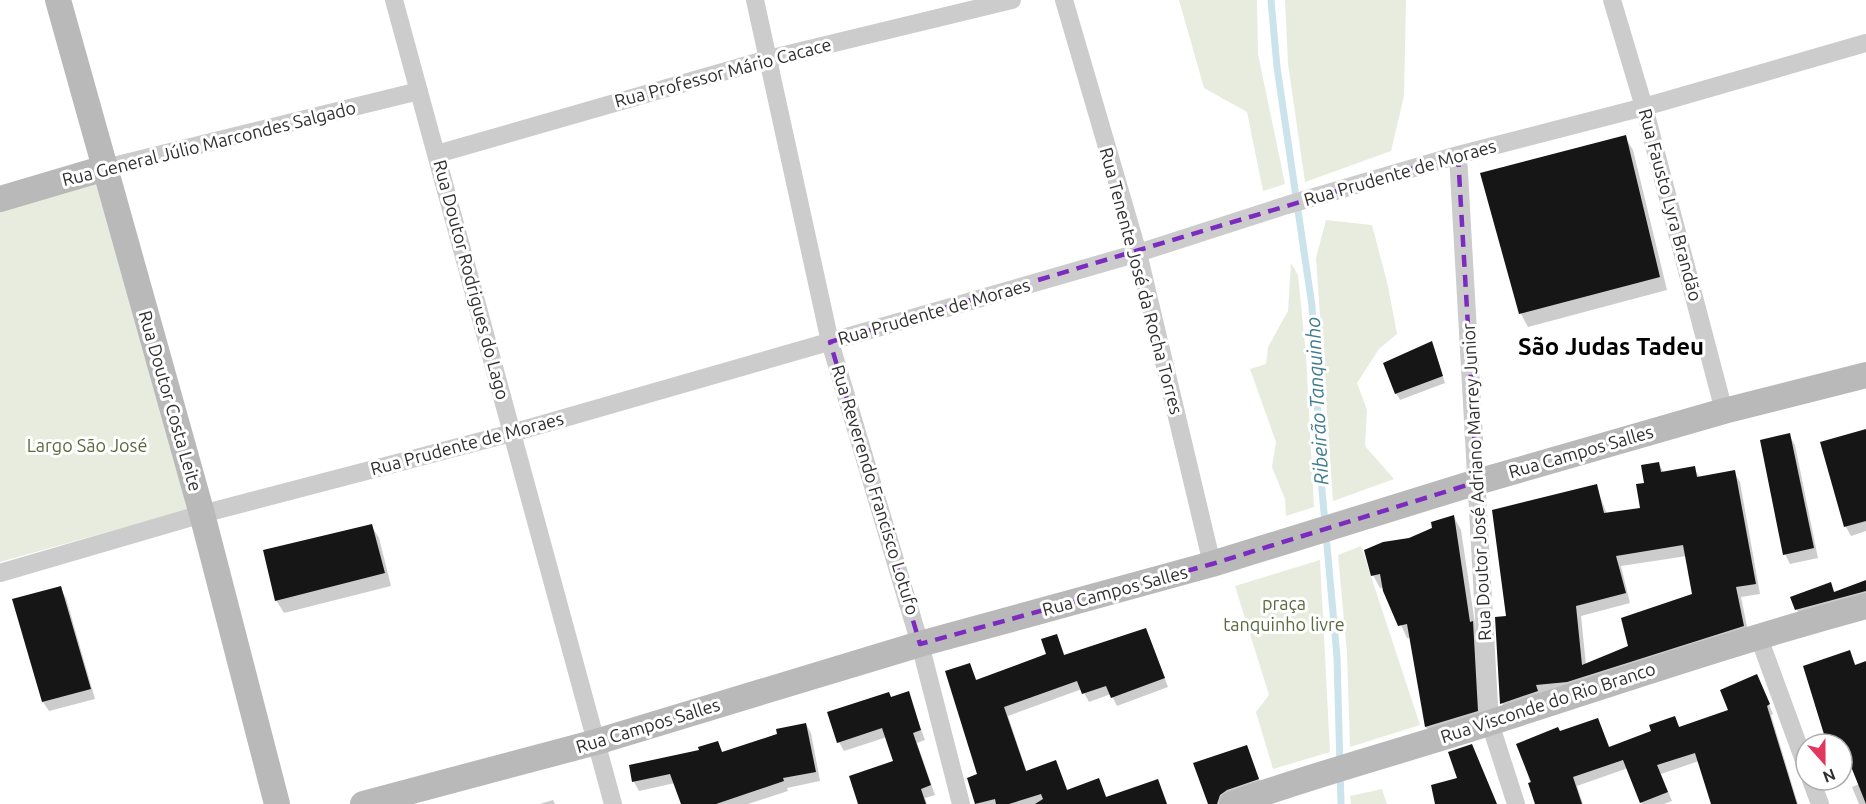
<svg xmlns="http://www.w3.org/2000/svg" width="1866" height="804" viewBox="0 0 1866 804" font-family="Ubuntu,sans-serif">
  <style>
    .green { fill: #e7ecde }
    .shadow { fill: #0003; fill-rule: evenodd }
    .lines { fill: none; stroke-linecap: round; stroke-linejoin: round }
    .stream { stroke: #cbe3eb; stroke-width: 7 }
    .building { fill: #161616; fill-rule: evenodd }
    .street { stroke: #ccc; stroke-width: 18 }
    .secondary { stroke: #b9b9b9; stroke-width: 26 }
    .marked { fill: none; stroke: #7b2cbf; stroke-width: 4.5; stroke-dasharray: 12 8; stroke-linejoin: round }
    .labels { text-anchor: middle; stroke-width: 6; stroke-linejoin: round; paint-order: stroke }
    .street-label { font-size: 18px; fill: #2f2f2f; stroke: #fff }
    .park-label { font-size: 18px; fill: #596a3e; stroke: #fff }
    .water-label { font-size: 20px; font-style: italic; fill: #3f7c8f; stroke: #fff }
    .district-label { font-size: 24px; font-weight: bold; fill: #000; stroke: #fff }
  </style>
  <rect width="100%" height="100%" fill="#fff"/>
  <path class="green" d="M 1179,0 L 1257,0 L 1258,54 L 1285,184 L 1263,191 L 1247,112 L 1204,88 Z
    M 1285,0 L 1406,0 L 1404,96 L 1391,151 L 1305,182 L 1288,64 Z
    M 96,179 L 197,507 L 0,562 L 0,208 Z
    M 1326,220 L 1372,225 L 1388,286 L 1397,334 L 1379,349 L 1357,383 L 1367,410 L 1365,446 L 1394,479 L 1333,501 L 1316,258 Z
    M 1291,263 L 1298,275 L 1306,355 L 1314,507 L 1286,516 L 1285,499 L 1272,467 L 1276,442 L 1250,369 L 1266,364 L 1268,347 L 1288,311 Z
    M 1361,546 L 1420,725 L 1350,747 L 1347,653 L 1338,555 Z
    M 1320,560 L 1330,752 L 1273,769 L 1256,712 L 1269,695 L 1235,586 Z
    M 1382,789 L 1387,804 L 1351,804 L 1350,796 Z"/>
  <path class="shadow" d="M 1625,137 L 1633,150 L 1667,290 L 1528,327 L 1521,314 L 1482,174 Z
    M 1434,349 L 1445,383 L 1400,400 L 1396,393 Z
    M 1866,431 L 1866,531 L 1851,536 L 1846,527 L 1822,443 Z
    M 1789,435 L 1795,445 L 1818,558 L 1790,564 L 1785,554 Z
    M 1659,464 L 1664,473 L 1694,468 L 1700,478 L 1734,472 L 1740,482 L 1760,594 L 1741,597 L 1749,636 L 1507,713 L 1502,703 L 1508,617 L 1596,486 L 1607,514 L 1642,509 L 1646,484 ZM 1687,556 L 1694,595 L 1629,647 L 1586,665 L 1581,616 L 1630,603 L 1621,566 Z
    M 1454,517 L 1461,530 L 1476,630 L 1485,724 L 1434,740 L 1426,727 L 1411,638 L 1407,638 L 1384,588 L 1380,588 L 1373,575 L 1409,539 Z
    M 371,525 L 379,538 L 391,586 L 284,613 L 276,600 Z
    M 1866,582 L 1866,598 L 1800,616 L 1792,598 L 1830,584 L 1835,593 Z
    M 60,588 L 66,598 L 95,699 L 49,711 L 43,702 Z
    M 1146,630 L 1168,687 L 1117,706 L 1111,694 L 1089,702 L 1082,689 L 1008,716 L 1027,773 L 1056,762 L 1068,791 L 1099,780 L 1107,798 L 1157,780 L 1167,804 L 977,804 L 969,778 L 979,775 L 970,665 L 977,681 L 1048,655 L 1057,636 L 1065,656 Z
    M 1850,652 L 1856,666 L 1866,804 L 1859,804 L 1852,787 L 1859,784 L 1846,752 L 1842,753 L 1842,744 L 1828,744 L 1815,705 Z
    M 1761,685 L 1773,714 L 1771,715 L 1798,804 L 1713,804 L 1699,761 L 1661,774 L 1672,801 L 1664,804 L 1642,804 L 1628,768 L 1577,786 L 1583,804 L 1537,804 L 1518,744 L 1598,720 L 1610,748 L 1653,732 L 1675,718 L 1680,728 L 1730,710 Z
    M 908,693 L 925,740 L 917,743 L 935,795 L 925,798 L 927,804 L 860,804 L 895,762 L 887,737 L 844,751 L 839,742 L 891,698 Z
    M 806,724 L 811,733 L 820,781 L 787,788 L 788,791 L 748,804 L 683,804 L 675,783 L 639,791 L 634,782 L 630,767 L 701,751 L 717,742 L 723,753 Z
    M 1247,746 L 1263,789 L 1226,804 L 1209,804 Z
    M 553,800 L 555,804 L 540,804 Z"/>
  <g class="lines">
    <path class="stream" d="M 1271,0 L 1277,67 L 1312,306 L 1322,490 L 1337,657 L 1341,804"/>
  </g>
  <path class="building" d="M 1626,135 L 1660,277 L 1519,314 L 1480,173 Z
    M 1432,341 L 1443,376 L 1395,394 L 1383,363 Z
    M 1866,429 L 1866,521 L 1844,527 L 1820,442 Z
    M 1790,433 L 1814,548 L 1783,555 L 1760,440 Z
    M 1659,462 L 1661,472 L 1695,466 L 1697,477 L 1735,470 L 1756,584 L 1736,587 L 1744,626 L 1567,682 L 1536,685 L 1538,691 L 1500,704 L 1495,617 L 1506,616 L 1492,510 L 1597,484 L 1604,513 L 1640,508 L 1636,484 L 1644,483 L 1641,465 ZM 1683,545 L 1692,594 L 1621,618 L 1628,646 L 1582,665 L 1576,606 L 1626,593 L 1616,556 Z
    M 1454,515 L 1470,622 L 1473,621 L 1478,711 L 1425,727 L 1407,624 L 1398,626 L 1383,591 L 1380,574 L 1371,576 L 1364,550 L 1383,542 L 1409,538 L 1432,528 L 1431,522 Z
    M 372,524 L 385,573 L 275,601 L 263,550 Z
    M 1866,580 L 1866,591 L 1795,610 L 1790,597 L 1831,582 L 1834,592 Z
    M 61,586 L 91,689 L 42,702 L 12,599 Z
    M 1146,628 L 1165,678 L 1111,698 L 1106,686 L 1082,694 L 1077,681 L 1004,707 L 1026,771 L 1056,760 L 1067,790 L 1099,778 L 1106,797 L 1158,779 L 1167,804 L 1035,804 L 1043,799 L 1041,794 L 1009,804 L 996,804 L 995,799 L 975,804 L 967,778 L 977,774 L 945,671 L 970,663 L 976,680 L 1046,654 L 1041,639 L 1057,634 L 1064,655 Z
    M 1850,650 L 1855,665 L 1866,661 L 1866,804 L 1842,744 L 1827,744 L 1803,666 Z
    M 1757,674 L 1770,704 L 1767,706 L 1797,804 L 1711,804 L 1695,753 L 1657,765 L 1668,792 L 1640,803 L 1623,760 L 1573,777 L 1582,804 L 1535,804 L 1528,783 L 1531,782 L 1516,744 L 1558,727 L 1560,731 L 1598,718 L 1609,747 L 1651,731 L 1649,725 L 1675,716 L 1679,727 L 1728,710 L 1720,690 Z
    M 909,691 L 921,730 L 913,733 L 931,785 L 921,789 L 926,804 L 858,804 L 849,776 L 893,761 L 882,728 L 837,743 L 827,712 L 889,692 L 891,697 Z
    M 806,723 L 816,772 L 783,778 L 784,781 L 716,804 L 681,804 L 670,774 L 632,782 L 629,765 L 699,750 L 698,747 L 718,741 L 722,752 L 777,734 L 776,729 Z
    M 1472,744 L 1497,804 L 1435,804 L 1431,785 L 1457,778 L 1448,752 Z
    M 1247,745 L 1259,779 L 1227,790 L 1220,795 L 1217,804 L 1208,804 L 1193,763 Z"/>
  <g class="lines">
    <path class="street" d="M 394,0 L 613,804
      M 755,0 L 830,342 L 920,644 L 961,804
      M 1064,0 L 1138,253 L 1212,564
      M 1612,0 L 1644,107 L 1724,411
      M 437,154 L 768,59 L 1012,0
      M 1458,155 L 1490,723 L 1516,804
      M 105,168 L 419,91
      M 0,573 L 202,514 L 512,433 L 1138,253 L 1287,205 L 1458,155 L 1644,107 L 1866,43
      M 1758,635 L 1806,766
      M 1811,780 L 1820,804"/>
    <path class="secondary" d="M 58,0 L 202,514 L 277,804
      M 0,199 L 105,168
      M 363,804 L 596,742 L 920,644 L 1212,564 L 1477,482 L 1724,411 L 1866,375
      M 1232,804 C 1318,773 1406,750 1492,722 C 1617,682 1740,640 1866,606"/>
  </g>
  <path class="marked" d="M 1458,155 L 1477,482 L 1212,564 L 920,644 L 830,342 Z"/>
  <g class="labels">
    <g class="street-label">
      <text transform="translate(723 73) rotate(-15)" y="6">Rua Professor Mário Cacace</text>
      <text transform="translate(209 144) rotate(-14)" y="6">Rua General Júlio Marcondes Salgado</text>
      <text transform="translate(1400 173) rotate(-16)" y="6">Rua Prudente de Moraes</text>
      <text transform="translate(1670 205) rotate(75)" y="6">Rua Fausto Lyra Brandão</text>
      <text transform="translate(471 280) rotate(75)" y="6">Rua Doutor Rodrigues do Lago</text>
      <text transform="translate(1141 281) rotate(75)" y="6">Rua Tenente José da Rocha Torres</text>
      <text transform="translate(934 312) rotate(-16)" y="6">Rua Prudente de Moraes</text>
      <text transform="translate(170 401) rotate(74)" y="6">Rua Doutor Costa Leite</text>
      <text transform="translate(467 444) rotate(-15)" y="6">Rua Prudente de Moraes</text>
      <text transform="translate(1581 452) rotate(-16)" y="6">Rua Campos Salles</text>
      <text transform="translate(1477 482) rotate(-93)" y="6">Rua Doutor José Adriano Marrey Junior</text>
      <text transform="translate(875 490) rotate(73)" y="6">Rua Reverendo Francisco Lotufo</text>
      <text transform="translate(1115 591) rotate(-15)" y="6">Rua Campos Salles</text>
      <text transform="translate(1548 703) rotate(-18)" y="6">Rua Visconde do Rio Branco</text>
      <text transform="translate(648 726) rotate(-17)" y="6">Rua Campos Salles</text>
    </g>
    <g class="park-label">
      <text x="87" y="452">Largo São José</text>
      <text x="1284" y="610">praça<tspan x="1284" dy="21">tanquinho livre</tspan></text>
    </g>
    <g class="water-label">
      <text transform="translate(1317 401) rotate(-93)" y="7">Ribeirão Tanquinho</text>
    </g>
    <g class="district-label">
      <text x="1611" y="355">São Judas Tadeu</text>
    </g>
  </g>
  <g transform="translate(1824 762) rotate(159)"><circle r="28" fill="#ffffff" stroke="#acacac" stroke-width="1.5"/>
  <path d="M0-4.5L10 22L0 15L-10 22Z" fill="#e0385d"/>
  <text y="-9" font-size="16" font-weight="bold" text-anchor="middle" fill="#2f2f2f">N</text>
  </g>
</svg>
